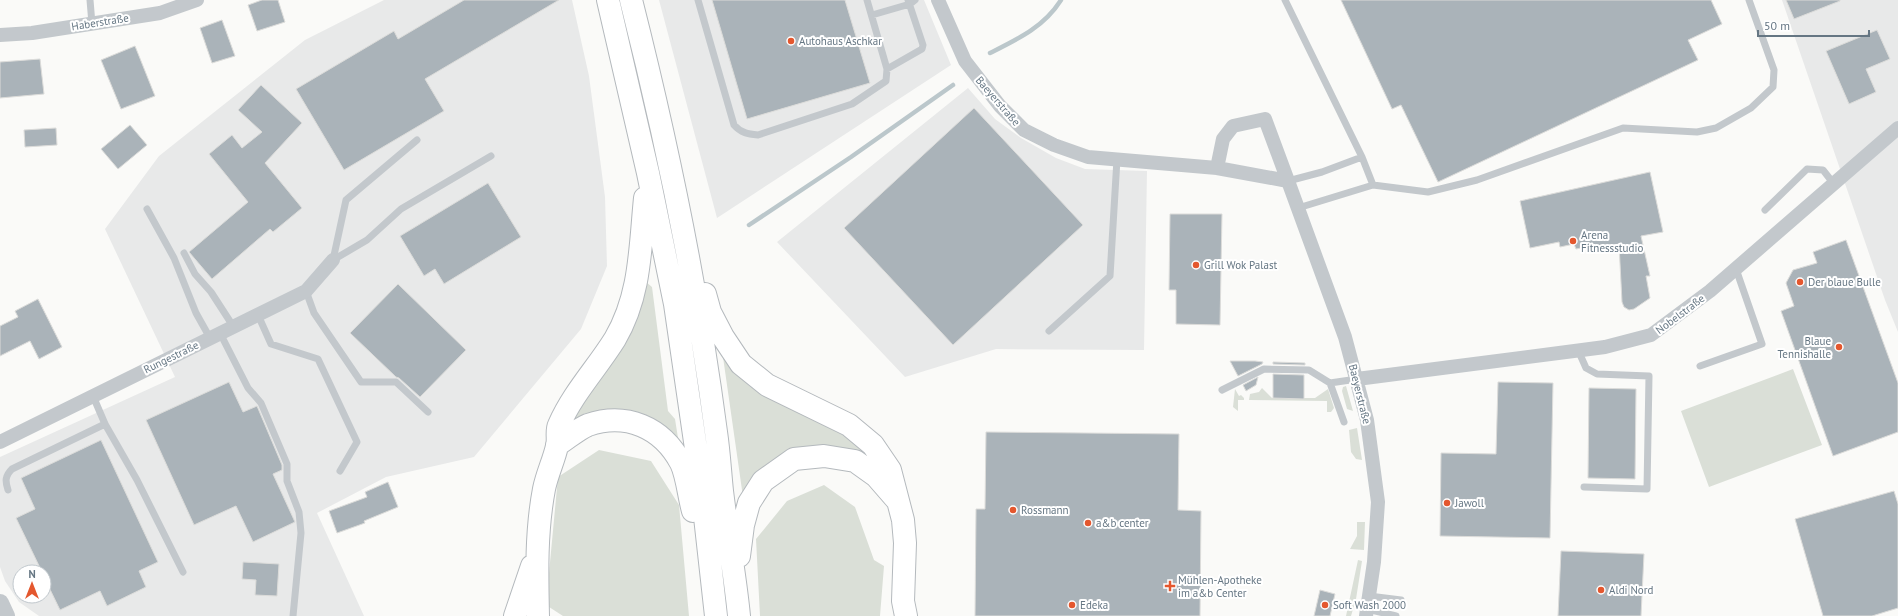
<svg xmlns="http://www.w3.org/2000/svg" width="1898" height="616" viewBox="0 0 1898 616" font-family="'PT Sans',sans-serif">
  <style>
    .built { fill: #e8e9e9; fill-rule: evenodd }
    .green { fill: #dadfd7 }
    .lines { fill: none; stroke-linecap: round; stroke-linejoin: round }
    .stream { stroke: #bbc7cb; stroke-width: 4.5 }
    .building { fill: #aab3b9; stroke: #dcdcda }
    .trunk-casing { stroke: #b4b9bd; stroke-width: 24 }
    .service { stroke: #c3c8cc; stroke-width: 7 }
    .minor { stroke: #c3c8cc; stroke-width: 14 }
    .tertiary { stroke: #c3c8cc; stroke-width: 18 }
    .trunk { stroke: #fff; stroke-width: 22 }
    .poi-dot { fill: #e4572e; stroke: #fff; stroke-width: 1.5 }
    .labels { text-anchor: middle; stroke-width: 4; stroke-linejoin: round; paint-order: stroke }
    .street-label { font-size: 11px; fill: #657683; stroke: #fff }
    .poi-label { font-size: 11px; fill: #657683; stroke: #fff; text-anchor: start }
  </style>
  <rect width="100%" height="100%" fill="#fafaf8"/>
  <path class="built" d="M 384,0 L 572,0 L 589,76 L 605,197 L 607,266 L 581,329 L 474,457 L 386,477 L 317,513 L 364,616 L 39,616 L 19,602 L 5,581 L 0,567 L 0,457 L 175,377 L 105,229 L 159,156 L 305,40 ZM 20,572 L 44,572 L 44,596 L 20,596 Z
    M 659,0 L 924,0 L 951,65 L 717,218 Z
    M 1782,0 L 1898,0 L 1898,332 L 1885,300 Z
    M 968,88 L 995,119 L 1021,138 L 1056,158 L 1085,169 L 1147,171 L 1144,350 L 996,349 L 905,377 L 777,242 Z"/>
  <path class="green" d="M 646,282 L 652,287 L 668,411 L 675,419 L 678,438 L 667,431 L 577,422 L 572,419 Z
    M 723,357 L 741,377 L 826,421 L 879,462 L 827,447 L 743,497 Z
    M 1793,369 L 1822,445 L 1709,487 L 1681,411 Z
    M 1346,386 L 1353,411 L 1347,409 L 1342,391 L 1343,387 Z
    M 1262,388 L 1272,398 L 1315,398 L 1328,389 L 1334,408 L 1331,412 L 1327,412 L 1327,401 L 1249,400 L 1250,394 L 1259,392 Z
    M 1235,389 L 1239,396 L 1241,395 L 1244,398 L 1244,400 L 1238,400 L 1238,411 L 1233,407 Z
    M 1357,428 L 1362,460 L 1356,459 L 1351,452 L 1349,430 Z
    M 599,450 L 651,461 L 679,505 L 689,616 L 563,616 L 546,605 L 558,477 Z
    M 824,485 L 855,507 L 874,560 L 884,566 L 880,616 L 760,616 L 756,539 L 787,501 Z
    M 1357,522 L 1365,522 L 1364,550 L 1350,549 L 1357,536 Z
    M 1358,560 L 1362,561 L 1356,599 L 1351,616 L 1346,616 Z"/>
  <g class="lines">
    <path class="stream" d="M 990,53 C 1018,39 1044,27 1061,0
      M 749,225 L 851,157 L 953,85"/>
  </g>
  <path class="building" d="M 262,0 L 278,0 L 285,22 L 257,31 L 248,5 Z
    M 464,0 L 559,0 L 425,79 L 444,111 L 344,170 L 296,89 L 394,31 L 398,39 Z
    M 712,0 L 845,0 L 870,83 L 747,119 Z
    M 1341,0 L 1711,0 L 1722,24 L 1688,40 L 1698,60 L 1438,182 L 1401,105 L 1392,109 Z
    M 1786,0 L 1840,0 L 1840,1 L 1794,19 Z
    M 222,20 L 235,56 L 212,63 L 200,28 Z
    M 1877,30 L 1890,59 L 1866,69 L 1876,92 L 1849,104 L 1826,51 Z
    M 135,46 L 155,96 L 121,109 L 101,60 Z
    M 40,59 L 44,94 L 0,98 L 0,62 Z
    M 261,85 L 302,123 L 265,163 L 302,208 L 273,232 L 270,229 L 212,279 L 189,252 L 248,202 L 209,154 L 232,135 L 242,148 L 262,132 L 238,110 Z
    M 974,108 L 1083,225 L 953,345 L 844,228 Z
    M 130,125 L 147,145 L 118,169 L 101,149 Z
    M 56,128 L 57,145 L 25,147 L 24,130 Z
    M 1650,172 L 1663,232 L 1641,236 L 1650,276 L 1646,276 L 1650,298 L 1634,309 L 1629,310 L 1624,307 L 1622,302 L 1619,244 L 1592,250 L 1591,246 L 1576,249 L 1574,244 L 1560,247 L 1559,242 L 1530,248 L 1520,201 Z
    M 488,183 L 521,237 L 444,284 L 435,269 L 424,276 L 400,236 Z
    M 1170,214 L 1222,214 L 1220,325 L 1176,324 L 1176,290 L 1169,290 Z
    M 1846,240 L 1898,383 L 1898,432 L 1833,456 L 1781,311 L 1794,306 L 1786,283 L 1793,270 L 1817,263 L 1813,252 Z
    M 398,284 L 466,350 L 420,397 L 399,378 L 396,377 L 350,333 Z
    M 38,299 L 62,347 L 39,359 L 30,341 L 0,356 L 0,326 L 18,317 L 15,311 Z
    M 1230,361 L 1255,361 L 1263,362 L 1262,364 L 1238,376 Z
    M 1273,362 L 1305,363 L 1305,365 L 1273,364 Z
    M 1273,374 L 1304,375 L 1304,399 L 1273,398 Z
    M 1258,377 L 1256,385 L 1246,391 L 1243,385 Z
    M 229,382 L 243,412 L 257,406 L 282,465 L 282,470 L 273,474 L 295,522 L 253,542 L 236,506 L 194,525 L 146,420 Z
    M 1498,382 L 1553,383 L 1550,538 L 1440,536 L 1441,453 L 1496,454 Z
    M 1589,388 L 1636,389 L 1635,479 L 1588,478 Z
    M 986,432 L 1179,434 L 1178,510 L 1201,511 L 1200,616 L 975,616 L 976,509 L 985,509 Z
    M 101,440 L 158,562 L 139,571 L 146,587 L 107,606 L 100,591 L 60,610 L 44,577 L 44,572 L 42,572 L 16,518 L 35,509 L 21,478 Z
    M 388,482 L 398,507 L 364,521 L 365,523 L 337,533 L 329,511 L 367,497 L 365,492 Z
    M 1894,491 L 1898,504 L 1898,608 L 1872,616 L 1823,616 L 1795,519 Z
    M 1561,551 L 1644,554 L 1641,616 L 1558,616 Z
    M 243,562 L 279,564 L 277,596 L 255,595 L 256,580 L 242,579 Z
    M 1320,590 L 1335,594 L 1330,616 L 1314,616 Z"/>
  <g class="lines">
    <defs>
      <path id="trunk" d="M 608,0 L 648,173 L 675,304 L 702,490 L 716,616
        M 631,0 C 667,142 697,287 716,432 C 719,452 720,472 722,491 C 727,533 735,574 739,616
        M 705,294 L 710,312 L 723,337 L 741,364 L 767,385 L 849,425 L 873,445 L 890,470 L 903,520 L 905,543 L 903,601 L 906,616
        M 557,445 C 567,439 578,429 588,425 C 626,412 662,427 681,463 C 687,475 689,497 693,511
        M 739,556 L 743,525 L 749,503 L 763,481 L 794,459 L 824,456 L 855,461 L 876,476 L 896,499
        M 515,616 L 532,566
        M 538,616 C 537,574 536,531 544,489 C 547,474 554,460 557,446 C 559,439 556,431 559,425 C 573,393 597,368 615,339 C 641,295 640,247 645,198"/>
    </defs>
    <use href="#trunk" class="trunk-casing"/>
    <path class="service" d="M 90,0 L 92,24
      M 698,0 L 734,125 C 741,133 748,134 758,135 L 852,104 L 886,81 L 887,69 L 867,0
      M 1285,0 L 1362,157 L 1373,185 L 1428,192 L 1477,180 L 1623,128 L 1697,132 L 1716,128 L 1751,108 L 1773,87 L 1774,70 L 1749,0
      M 872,15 L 910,4 L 915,0
      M 887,69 L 922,49 L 923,45 L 908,0
      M 1288,181 L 1322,172 L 1362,157
      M 1298,208 L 1373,185
      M 147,209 L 174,258 L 196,313 L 210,338
      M 1765,210 L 1807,169 L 1823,170 L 1834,184
      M 184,253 L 195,274 L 211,292 L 233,326
      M 333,260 L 367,240 L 401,209 L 491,156
      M 333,260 L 346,200 L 417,140
      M 306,291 L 314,313 L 361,382 L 396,382 L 428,412
      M 258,315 L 271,344 L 318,359 L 357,442 L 340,471
      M 1049,331 L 1110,276 L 1117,159
      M 220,333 L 248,388 L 261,403 L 287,464 L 287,481 L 299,512 L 301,533 L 293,616
      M 1578,350 L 1586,368 L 1597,374 L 1649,376 L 1647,489 L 1584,487
      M 1700,366 L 1762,344 L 1736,269
      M 1330,383 L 1357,379
      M 1222,390 L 1264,369 L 1309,370 L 1330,383 L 1344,422
      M 105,424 L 137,480 L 183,572
      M 8,490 C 5,481 5,476 12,469 L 105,424 L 93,396
      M 1369,596 L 1401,600
      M 1367,609 L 1396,616"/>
    <path class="minor" d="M 938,0 L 965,61 L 1000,106 L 1024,130 L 1054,145 L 1088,157 L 1217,168 L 1288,181 L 1345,337 L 1367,420 L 1378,502 L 1374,562 L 1366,616
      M 0,35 L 32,33 L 160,13 L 197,0
      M 1217,168 L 1223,139 L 1233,126 L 1265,119 L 1288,181
      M 1357,379 L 1605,347 L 1651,335 L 1710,291 L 1898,128
      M 0,442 L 306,291 L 333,260"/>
    <path class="tertiary" d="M 0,603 L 6,616"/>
    <use href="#trunk" class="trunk"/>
  </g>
  <g class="poi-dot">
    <circle cx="791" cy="41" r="4"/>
    <circle cx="1573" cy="241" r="4"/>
    <circle cx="1196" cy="265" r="4"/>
    <circle cx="1800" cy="282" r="4"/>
    <circle cx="1839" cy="347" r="4"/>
    <circle cx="1447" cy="503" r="4"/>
    <circle cx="1013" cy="510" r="4"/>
    <circle cx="1088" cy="523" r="4"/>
    <path d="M1168 580h4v4h4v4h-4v4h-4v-4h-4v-4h4z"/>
    <circle cx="1601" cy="590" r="4"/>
    <circle cx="1072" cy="605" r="4"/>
    <circle cx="1325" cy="605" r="4"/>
  </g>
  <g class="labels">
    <g class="street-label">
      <text transform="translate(100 22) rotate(-9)" y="4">Haberstraße</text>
      <text transform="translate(998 101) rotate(49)" y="4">Baeyerstraße</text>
      <text transform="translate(1680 314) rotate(-37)" y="4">Nobelstraße</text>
      <text transform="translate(171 357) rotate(-26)" y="4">Rungestraße</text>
      <text transform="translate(1360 394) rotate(76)" y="4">Baeyerstraße</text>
    </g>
    <g class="poi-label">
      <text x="799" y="45">Autohaus Aschkar</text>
      <text x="1581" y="239">Arena<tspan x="1581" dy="13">Fitnessstudio</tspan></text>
      <text x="1204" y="269">Grill Wok Palast</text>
      <text x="1808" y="286">Der blaue Bulle</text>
      <text x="1831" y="345" text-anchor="end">Blaue<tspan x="1831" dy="13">Tennishalle</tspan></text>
      <text x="1455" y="507">Jawoll</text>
      <text x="1021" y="514">Rossmann</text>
      <text x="1096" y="527">a&amp;b center</text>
      <text x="1178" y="584">Mühlen-Apotheke<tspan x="1178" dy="13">im a&amp;b Center</tspan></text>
      <text x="1609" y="594">Aldi Nord</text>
      <text x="1080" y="609">Edeka</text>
      <text x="1333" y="609">Soft Wash 2000</text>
    </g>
  </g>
  <g transform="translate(32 584)"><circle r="19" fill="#ffffff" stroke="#c1c8cd"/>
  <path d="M0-3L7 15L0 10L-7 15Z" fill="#e4572e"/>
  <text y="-6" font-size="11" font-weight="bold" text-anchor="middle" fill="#657683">N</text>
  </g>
  <path d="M1758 30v6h111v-6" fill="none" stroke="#657683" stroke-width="2"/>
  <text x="1764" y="30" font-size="12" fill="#657683" stroke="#ffffff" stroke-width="3" paint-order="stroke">50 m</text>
</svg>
